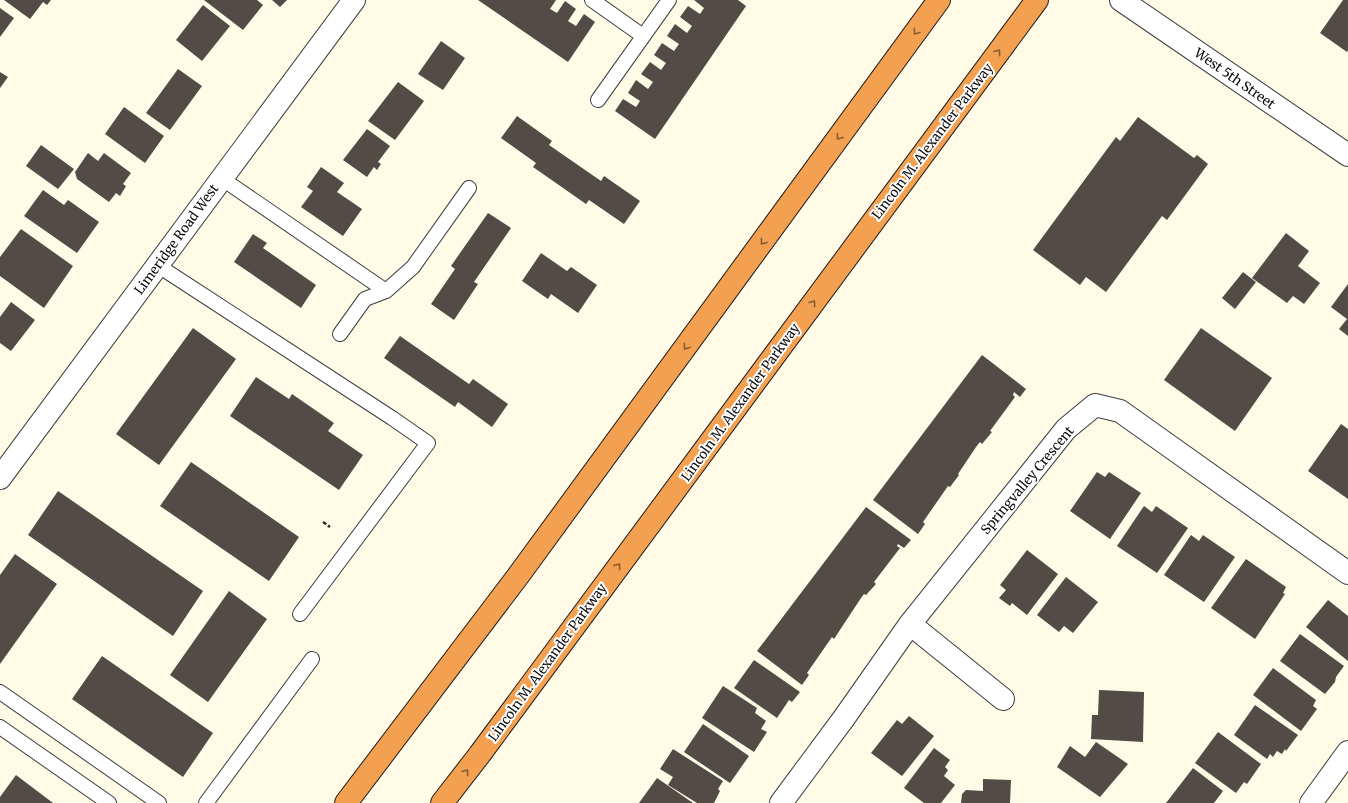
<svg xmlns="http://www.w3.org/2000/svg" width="1348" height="803" viewBox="0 0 1348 803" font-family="Merriweather,serif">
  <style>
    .building { fill: #524b46 }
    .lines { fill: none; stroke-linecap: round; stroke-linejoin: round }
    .service-casing { stroke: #3d3d3d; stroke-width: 16 }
    .minor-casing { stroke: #3d3d3d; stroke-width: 24 }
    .tertiary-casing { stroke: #3d3d3d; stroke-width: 24 }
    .motorway-casing { stroke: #1b1b1b; stroke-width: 24 }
    .path { stroke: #2c2c2c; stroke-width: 2.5; stroke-dasharray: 4 2; stroke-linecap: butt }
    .service { stroke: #fff; stroke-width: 14 }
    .minor { stroke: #fff; stroke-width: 22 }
    .tertiary { stroke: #fff; stroke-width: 22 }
    .motorway { stroke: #f3a150; stroke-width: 22 }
    .oneway { stroke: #8a5d30 }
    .labels { text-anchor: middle; stroke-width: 4; stroke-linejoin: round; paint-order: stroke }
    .street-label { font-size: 13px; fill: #0a0a0a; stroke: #fff }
  </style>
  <rect width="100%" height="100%" fill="#fffbe6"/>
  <path class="building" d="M 4,0 L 51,0 L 47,5 L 43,2 L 30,19 Z
    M 204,0 L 257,0 L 263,5 L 243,30 Z
    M 272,0 L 287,0 L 280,7 Z
    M 478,0 L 556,0 L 550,9 L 557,13 L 565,1 L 576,9 L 568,21 L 576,26 L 584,14 L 595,22 L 568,62 Z
    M 694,0 L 738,0 L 746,6 L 655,139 L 615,111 L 623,99 L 636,107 L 640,101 L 628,93 L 636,80 L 648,89 L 653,82 L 641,74 L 650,62 L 661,70 L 666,63 L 654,55 L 662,43 L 674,51 L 679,44 L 667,36 L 675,24 L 687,33 L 692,26 L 680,17 L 688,6 L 700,14 L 704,8 Z
    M 1343,0 L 1348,0 L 1348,50 L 1347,52 L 1320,33 Z
    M 203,5 L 230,26 L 202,61 L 176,40 Z
    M 0,8 L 14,18 L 0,37 Z
    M 441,41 L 465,58 L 443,90 L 418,74 Z
    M 178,69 L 202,86 L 170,130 L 146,113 Z
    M 0,72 L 8,77 L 0,88 Z
    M 398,82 L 424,101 L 395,140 L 368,121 Z
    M 124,107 L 164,136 L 145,163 L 105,134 Z
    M 517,116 L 552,141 L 549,145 L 601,181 L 604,176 L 640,201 L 624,224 L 589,200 L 586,204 L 533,167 L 536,163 L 501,138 Z
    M 1138,117 L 1194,158 L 1197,155 L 1208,164 L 1167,220 L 1162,216 L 1106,292 L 1086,277 L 1080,285 L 1033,250 L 1116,137 L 1120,141 Z
    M 367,129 L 390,146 L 378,162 L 381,164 L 377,170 L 374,167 L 367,177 L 343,160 Z
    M 41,145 L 74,169 L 58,189 L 26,166 Z
    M 88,153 L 98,161 L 104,153 L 131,173 L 123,184 L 126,186 L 120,196 L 116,193 L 109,202 L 77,179 L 75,172 Z
    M 321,167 L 344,183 L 337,192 L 362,209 L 343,236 L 301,207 L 313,191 L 307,187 Z
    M 43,190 L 64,205 L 68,200 L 99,222 L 77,253 L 24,216 Z
    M 488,213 L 511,228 L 474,282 L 478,284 L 454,320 L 431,304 L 455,269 L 451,266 Z
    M 21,229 L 73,266 L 44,308 L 0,276 L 0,257 Z
    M 1286,233 L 1309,251 L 1298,266 L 1320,283 L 1304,304 L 1293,296 L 1287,303 L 1252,278 Z
    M 253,234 L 267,243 L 263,248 L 316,285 L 301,308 L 234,262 Z
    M 541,253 L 567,271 L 571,267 L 597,285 L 578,313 L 551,294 L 548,299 L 522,281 Z
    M 1243,272 L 1256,282 L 1235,309 L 1222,298 Z
    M 1348,284 L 1348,336 L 1339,329 L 1347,319 L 1331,307 Z
    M 11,302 L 35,320 L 11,351 L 0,343 L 0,317 Z
    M 193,328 L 236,359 L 159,465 L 116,434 Z
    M 1201,328 L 1272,378 L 1235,431 L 1164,380 Z
    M 400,336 L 469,384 L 473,379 L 508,404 L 492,427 L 458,402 L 455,407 L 384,358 Z
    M 982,355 L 1026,389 L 1020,397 L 1014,392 L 1013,395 L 1015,397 L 990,431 L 992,432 L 982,444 L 980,442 L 976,447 L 958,474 L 959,475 L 950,487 L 948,486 L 923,522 L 925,524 L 918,534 L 873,500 Z
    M 256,377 L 289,399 L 292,394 L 334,423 L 328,431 L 363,455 L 339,490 L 230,416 Z
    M 1341,424 L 1348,429 L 1348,499 L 1308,471 Z
    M 191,462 L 299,537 L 269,581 L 160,506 Z
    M 1097,472 L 1105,477 L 1109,472 L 1141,493 L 1110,539 L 1070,511 Z
    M 58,491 L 203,591 L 173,636 L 28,535 Z
    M 1144,506 L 1152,512 L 1156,506 L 1188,528 L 1157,573 L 1117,546 Z
    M 866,507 L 911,540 L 904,548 L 898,544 L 897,546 L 900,548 L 874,582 L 876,584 L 866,595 L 864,594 L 861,598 L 834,639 L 832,637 L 807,673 L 809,675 L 802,685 L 757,651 Z
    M 1191,535 L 1199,541 L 1203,535 L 1235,557 L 1204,602 L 1164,575 Z
    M 1027,550 L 1058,574 L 1027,615 L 1012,603 L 1010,606 L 999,598 L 1006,590 L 1000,585 Z
    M 15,554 L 57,584 L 0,664 L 0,575 Z
    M 1246,559 L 1286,587 L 1283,593 L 1285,594 L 1255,639 L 1211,608 Z
    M 1066,577 L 1098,602 L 1073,633 L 1064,626 L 1059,632 L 1037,615 Z
    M 229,591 L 267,619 L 208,702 L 170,675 Z
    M 1328,600 L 1348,616 L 1348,661 L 1306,627 Z
    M 1300,634 L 1344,666 L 1336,677 L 1335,682 L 1325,694 L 1280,661 Z
    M 102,656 L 213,733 L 183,777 L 72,699 Z
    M 754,660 L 800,692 L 792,702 L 789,700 L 777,718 L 734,688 Z
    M 1273,668 L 1316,700 L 1313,706 L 1317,709 L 1301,731 L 1253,695 Z
    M 723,686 L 757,708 L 755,713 L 766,721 L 761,729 L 767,732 L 754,752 L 702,718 Z
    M 1099,690 L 1144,692 L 1143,742 L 1091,739 L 1092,715 L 1098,715 Z
    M 1255,705 L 1298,735 L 1286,751 L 1285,749 L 1282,754 L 1277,751 L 1273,757 L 1270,754 L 1267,759 L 1234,735 Z
    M 909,716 L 934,736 L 902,776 L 871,753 L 897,720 L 902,724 Z
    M 703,724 L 749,756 L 730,783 L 684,752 Z
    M 1218,732 L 1261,764 L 1247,784 L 1244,782 L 1236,793 L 1195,763 Z
    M 1096,742 L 1128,764 L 1100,797 L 1057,767 L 1070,746 L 1085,757 Z
    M 934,748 L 950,760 L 945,767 L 948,770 L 944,776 L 955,785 L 941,803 L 924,803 L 904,788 Z
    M 673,749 L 723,781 L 718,789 L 720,791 L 714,803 L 697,803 L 668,785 L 673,777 L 660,769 Z
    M 1193,768 L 1223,791 L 1214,803 L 1166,803 Z
    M 16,775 L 53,803 L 0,803 L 0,797 Z
    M 657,778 L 693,803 L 639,803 Z
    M 983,779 L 1011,780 L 1010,803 L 961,803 L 962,794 L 966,790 L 983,791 Z"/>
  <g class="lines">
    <defs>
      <path id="service" d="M 592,0 L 643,36
        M 598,100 L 669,0
        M 221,178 L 386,291 L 413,267 L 469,188
        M 157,265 L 392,418 L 428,443 L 300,614
        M 340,334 L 365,299 L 386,291
        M 0,692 L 159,803
        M 0,727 L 109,803
        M 206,803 L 312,659"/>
      <path id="minor" d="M 910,624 L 1003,699
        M 781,803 L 844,718 L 910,624 L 1066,429 L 1095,405 L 1120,411 L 1348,573
        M 1311,803 L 1348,752"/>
      <path id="tertiary" d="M 1121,0 L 1348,155
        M 0,478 L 354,0"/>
      <path id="motorway" d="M 346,803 L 518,576 L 939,0
        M 442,803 L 480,754 L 1037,0"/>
    </defs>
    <use href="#service" class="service-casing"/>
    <use href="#minor" class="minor-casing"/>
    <use href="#tertiary" class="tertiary-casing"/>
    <use href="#motorway" class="motorway-casing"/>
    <path class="path" d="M 323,522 L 330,527"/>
    <use href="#service" class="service"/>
    <use href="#minor" class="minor"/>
    <use href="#tertiary" class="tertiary"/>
    <use href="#motorway" class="motorway"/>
  </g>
  <defs><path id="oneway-chevron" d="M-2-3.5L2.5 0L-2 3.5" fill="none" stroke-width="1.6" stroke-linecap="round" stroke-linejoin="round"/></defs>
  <g class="oneway">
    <use href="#oneway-chevron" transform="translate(916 32) rotate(126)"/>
    <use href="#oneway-chevron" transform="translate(998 52) rotate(-53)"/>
    <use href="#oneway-chevron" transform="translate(839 137) rotate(126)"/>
    <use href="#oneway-chevron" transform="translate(763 242) rotate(126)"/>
    <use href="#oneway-chevron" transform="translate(813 303) rotate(-54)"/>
    <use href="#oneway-chevron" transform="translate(686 347) rotate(126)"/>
    <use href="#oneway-chevron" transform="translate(618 566) rotate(-54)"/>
    <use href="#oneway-chevron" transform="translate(466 772) rotate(-53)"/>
  </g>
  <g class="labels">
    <g class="street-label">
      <text transform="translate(1235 78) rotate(35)" y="5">West 5th Street</text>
      <text transform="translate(932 141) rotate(-53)" y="5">Lincoln M. Alexander Parkway</text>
      <text transform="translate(176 239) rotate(-54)" y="5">Limeridge Road West</text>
      <text transform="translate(740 402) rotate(-54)" y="5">Lincoln M. Alexander Parkway</text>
      <text transform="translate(1027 480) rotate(-50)" y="5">Springvalley Crescent</text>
      <text transform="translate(547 662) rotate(-54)" y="5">Lincoln M. Alexander Parkway</text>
    </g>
  </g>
</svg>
